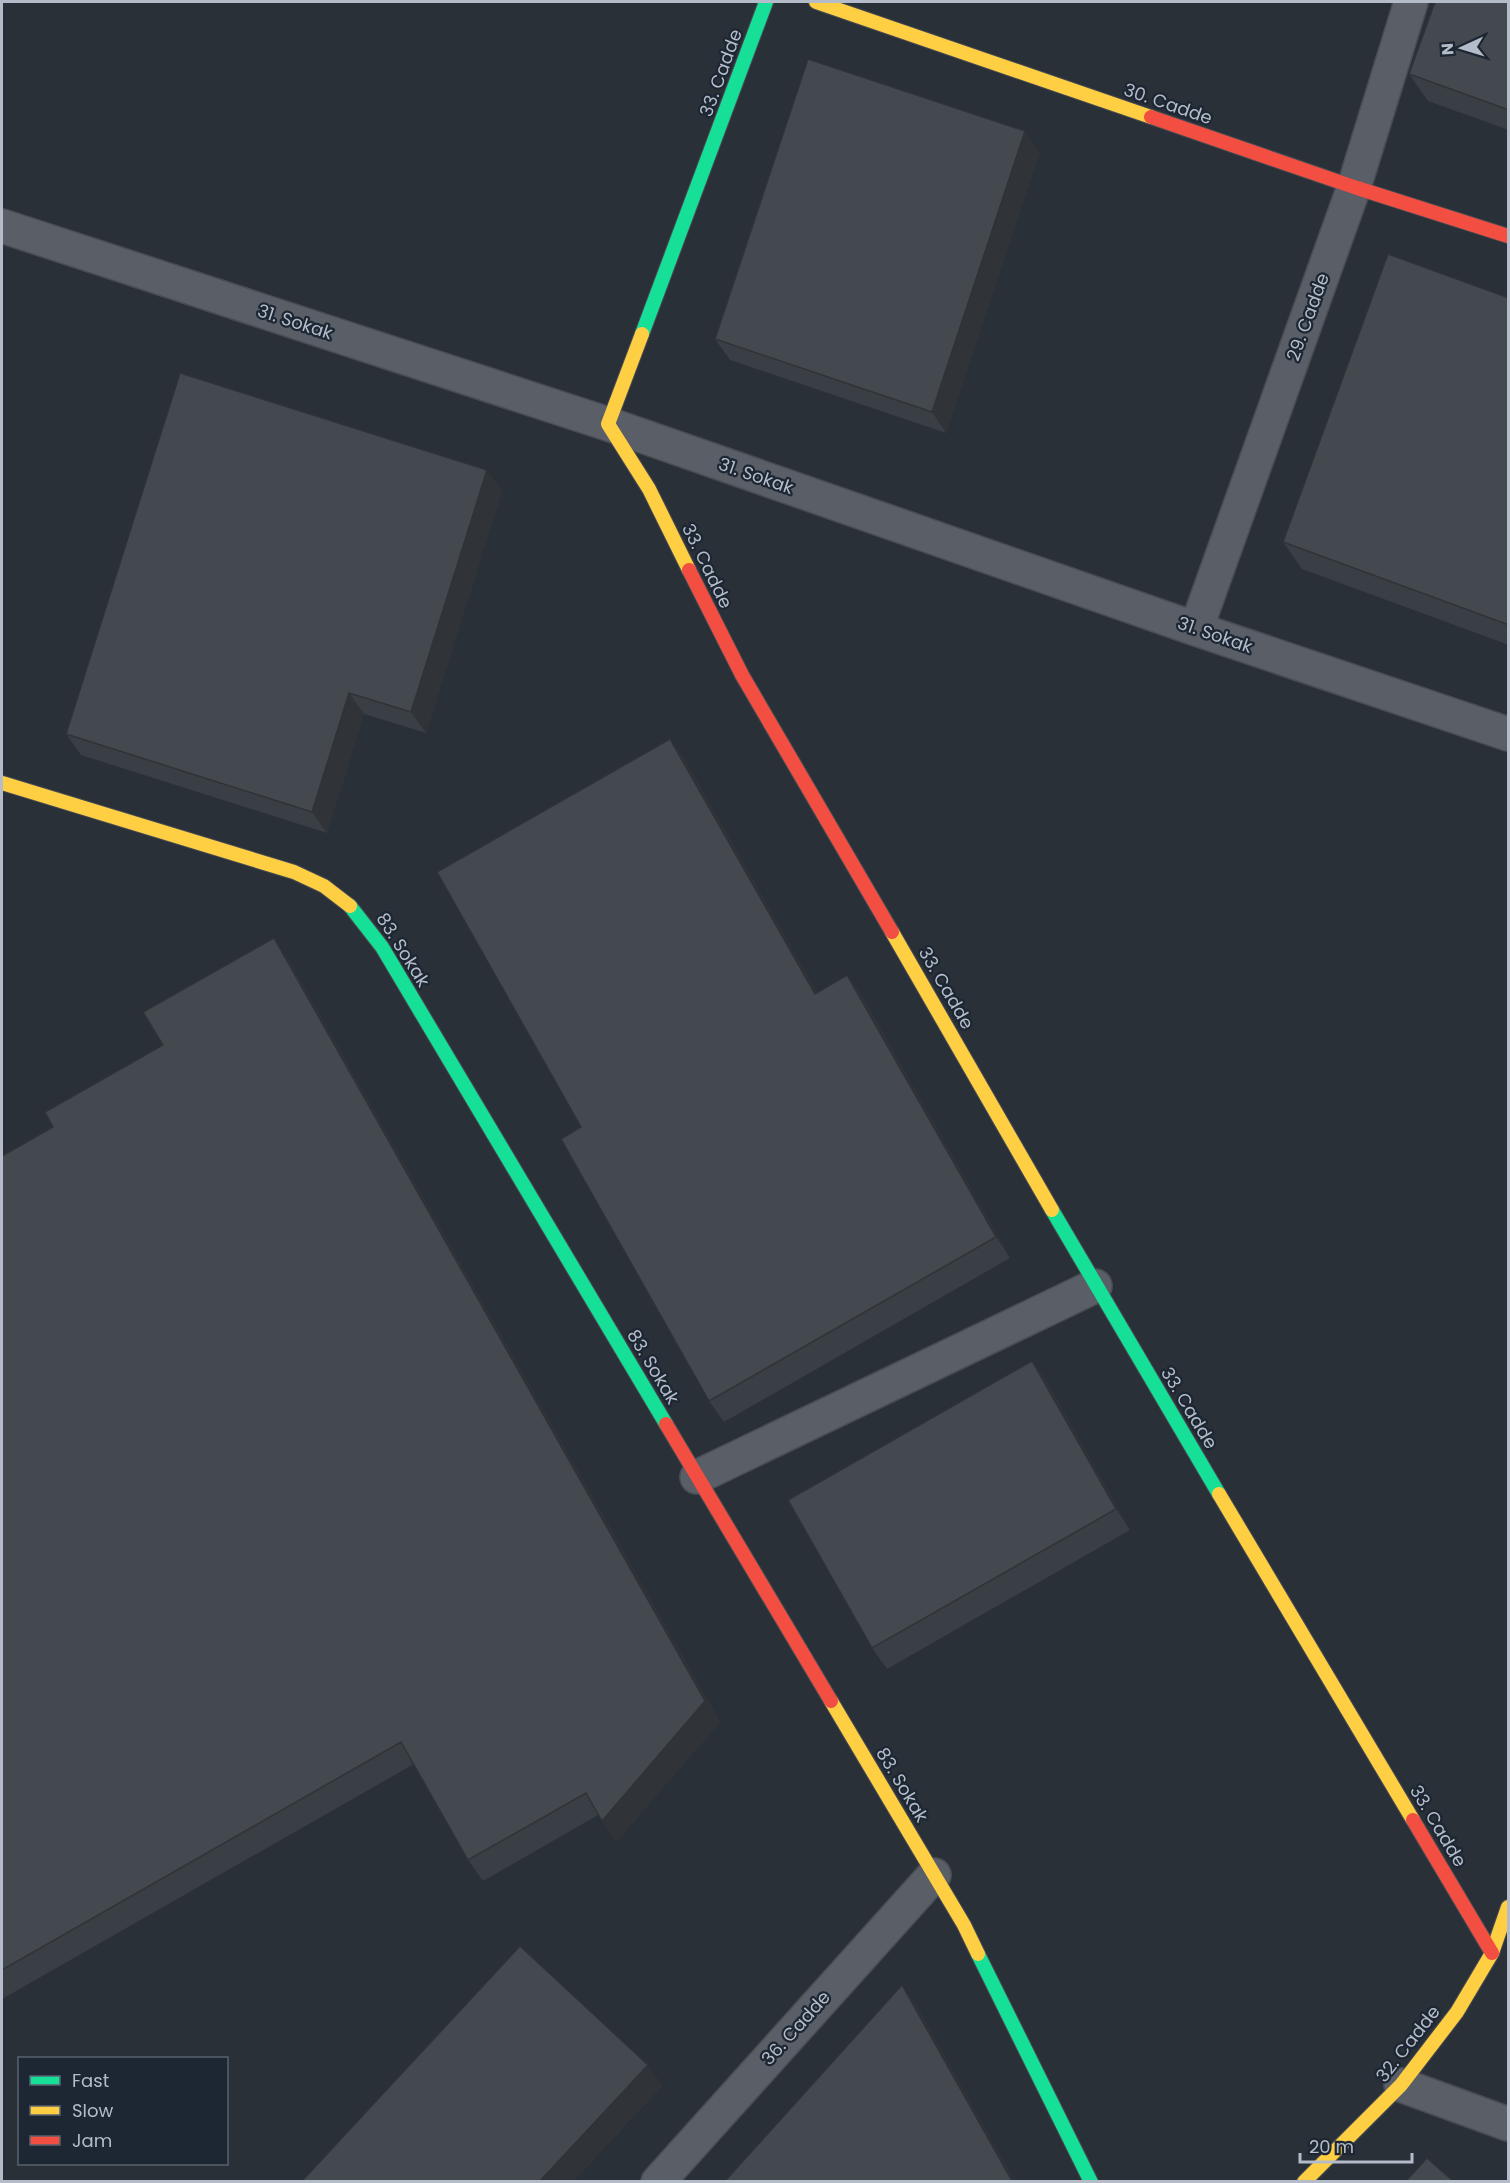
<svg xmlns="http://www.w3.org/2000/svg" width="1510" height="2183" viewBox="0 0 1510 2183" font-family="Poppins,sans-serif">
  <style>
    .lines { fill: none; stroke-linecap: round; stroke-linejoin: round }
    .street-casing { stroke: #484c53; stroke-width: 36 }
    .fast-casing { stroke: #484c53; stroke-width: 16 }
    .slow-casing { stroke: #484c53; stroke-width: 16 }
    .jam-casing { stroke: #484c53; stroke-width: 16 }
    .street { stroke: #5a5e66; stroke-width: 33 }
    .fast { stroke: #16e098; stroke-width: 14 }
    .slow { stroke: #ffcf43; stroke-width: 14 }
    .jam { stroke: #f24e42; stroke-width: 14 }
    .wall { fill: #3a3f45 }
    .shaded-wall { fill: #303338 }
    .building { fill: #444950; stroke: #303338; stroke-width: 1.5 }
    .labels { text-anchor: middle; stroke-width: 4.5; stroke-linejoin: round; paint-order: stroke }
    .street-label { font-size: 18px; fill: #b4bcc9; stroke: #1d2633 }
  </style>
  <rect width="100%" height="100%" fill="#2a3038"/>
  <g class="lines">
    <defs>
      <path id="street" d="M 2,226 L 608,424 L 1196,629 L 1508,734
        M 1196,629 L 1354,187 L 1411,2
        M 697,1477 L 1095,1286
        M 1401,2085 L 1508,2124
        M 658,2182 L 934,1875"/>
      <path id="fast" d="M 642,334 L 766,2
        M 350,906 L 382,947 L 666,1424
        M 1052,1210 L 1219,1494
        M 978,1954 L 1091,2182"/>
      <path id="slow" d="M 816,2 L 1151,117
        M 642,334 L 608,424 L 649,489 L 689,570
        M 2,783 L 294,872 L 324,886 L 350,906
        M 892,932 L 1052,1210
        M 1219,1494 L 1413,1820
        M 831,1701 L 964,1925 L 978,1954
        M 1304,2182 L 1401,2085 L 1457,2012 L 1492,1953 L 1508,1907"/>
      <path id="jam" d="M 1151,117 L 1354,187 L 1508,236
        M 689,570 L 742,675 L 892,932
        M 666,1424 L 831,1701
        M 1413,1820 L 1492,1953"/>
    </defs>
    <use href="#street" class="street-casing"/>
    <use href="#fast" class="fast-casing"/>
    <use href="#slow" class="slow-casing"/>
    <use href="#jam" class="jam-casing"/>
    <use href="#street" class="street"/>
    <use href="#fast" class="fast"/>
    <use href="#slow" class="slow"/>
    <use href="#jam" class="jam"/>
  </g>
  <path class="wall" d="M 1509,2 L 1509,130 L 1428,101 L 1409,74 Z
    M 1040,152 L 946,433 L 730,360 L 715,339 Z
    M 1509,298 L 1509,645 L 1302,569 L 1283,542 Z
    M 502,491 L 426,733 L 364,714 L 327,833 L 81,755 L 66,734 Z
    M 670,739 L 685,760 L 817,993 L 847,975 L 862,996 L 1010,1258 L 724,1422 L 709,1401 Z
    M 288,959 L 720,1722 L 616,1842 L 598,1815 L 483,1881 L 468,1860 L 414,1764 L 2,1999 L 2,1156 L 53,1127 L 163,1045 Z
    M 1032,1361 L 1047,1382 L 1130,1530 L 887,1669 L 872,1648 Z"/>
  <path class="shaded-wall" d="M 1025,131 L 1040,152 L 946,433 L 932,412 Z
    M 487,470 L 502,491 L 426,733 L 411,712 Z
    M 349,693 L 364,714 L 327,833 L 312,812 Z
    M 670,739 L 685,760 L 830,1015 L 815,994 Z
    M 274,938 L 288,959 L 720,1722 L 616,1842 L 602,1821 Z
    M 847,975 L 862,996 L 1010,1258 L 996,1237 Z
    M 1032,1361 L 1047,1382 L 1130,1530 L 1116,1509 Z
    M 902,1985 L 917,2006 L 1015,2181 L 1012,2181 Z
    M 648,2065 L 663,2086 L 574,2181 L 540,2181 Z"/>
  <path class="building" d="M 1435,2 L 1509,2 L 1509,110 L 1409,74 Z
    M 808,59 L 1025,131 L 932,412 L 715,339 Z
    M 1388,254 L 1509,298 L 1509,625 L 1283,542 Z
    M 180,373 L 487,470 L 411,712 L 349,693 L 312,812 L 66,734 Z
    M 670,739 L 815,994 L 847,975 L 996,1237 L 709,1401 L 561,1139 L 581,1127 L 437,872 Z
    M 274,938 L 705,1701 L 602,1821 L 586,1793 L 468,1860 L 401,1742 L 2,1970 L 2,1156 L 53,1127 L 45,1112 L 163,1045 L 143,1012 Z
    M 1032,1361 L 1116,1509 L 872,1648 L 788,1500 Z
    M 520,1946 L 648,2065 L 540,2181 L 302,2181 Z
    M 902,1985 L 1012,2181 L 725,2181 Z
    M 1427,2158 L 1453,2181 L 1406,2181 Z"/>
  <g class="labels">
    <g class="street-label">
      <text transform="translate(721 73) rotate(-70)" y="6">33. Cadde</text>
      <text transform="translate(1168 104) rotate(19)" y="6">30. Cadde</text>
      <text transform="translate(1308 317) rotate(-70)" y="6">29. Cadde</text>
      <text transform="translate(295 322) rotate(18)" y="6">31. Sokak</text>
      <text transform="translate(756 476) rotate(19)" y="6">31. Sokak</text>
      <text transform="translate(707 566) rotate(64)" y="6">33. Cadde</text>
      <text transform="translate(1215 635) rotate(19)" y="6">31. Sokak</text>
      <text transform="translate(403 950) rotate(58)" y="6">83. Sokak</text>
      <text transform="translate(946 988) rotate(60)" y="6">33. Cadde</text>
      <text transform="translate(653 1367) rotate(59)" y="6">83. Sokak</text>
      <text transform="translate(1189 1408) rotate(59)" y="6">33. Cadde</text>
      <text transform="translate(902 1785) rotate(59)" y="6">83. Sokak</text>
      <text transform="translate(1438 1826) rotate(59)" y="6">33. Cadde</text>
      <text transform="translate(796 2028) rotate(-48)" y="6">36. Cadde</text>
      <text transform="translate(1408 2044) rotate(-52)" y="6">32. Cadde</text>
    </g>
  </g>
  <rect width="1510" height="2183" fill="none" stroke="#b4bcc9" stroke-width="6"/>
  <rect x="18" y="2057" width="210" height="108" fill="#1d2633" stroke="#59626f" stroke-width="1.5"/>
  <rect x="30" y="2076" width="30" height="9" fill="#16e098" stroke="#59626f" stroke-width="1.5"/>
  <text x="72" y="2087" font-size="18" fill="#b4bcc9">Fast</text>
  <rect x="30" y="2106" width="30" height="9" fill="#ffcf43" stroke="#59626f" stroke-width="1.5"/>
  <text x="72" y="2117" font-size="18" fill="#b4bcc9">Slow</text>
  <rect x="30" y="2136" width="30" height="9" fill="#f24e42" stroke="#59626f" stroke-width="1.5"/>
  <text x="72" y="2147" font-size="18" fill="#b4bcc9">Jam</text>
  <g transform="translate(1462 48) rotate(266)" stroke="#1d2633" stroke-width="4.5" paint-order="stroke">
  <path d="M0-4.5L10 22L0 15L-10 22Z" fill="#b4bcc9"/>
  <text y="-9" font-size="16" font-weight="bold" text-anchor="middle" fill="#b4bcc9">N</text>
  </g>
  <path d="M1300 2153v9h112v-9" fill="none" stroke="#b4bcc9" stroke-width="3"/>
  <text x="1309" y="2153" font-size="18" fill="#b4bcc9" stroke="#1d2633" stroke-width="4.5" paint-order="stroke">20 m</text>
</svg>
